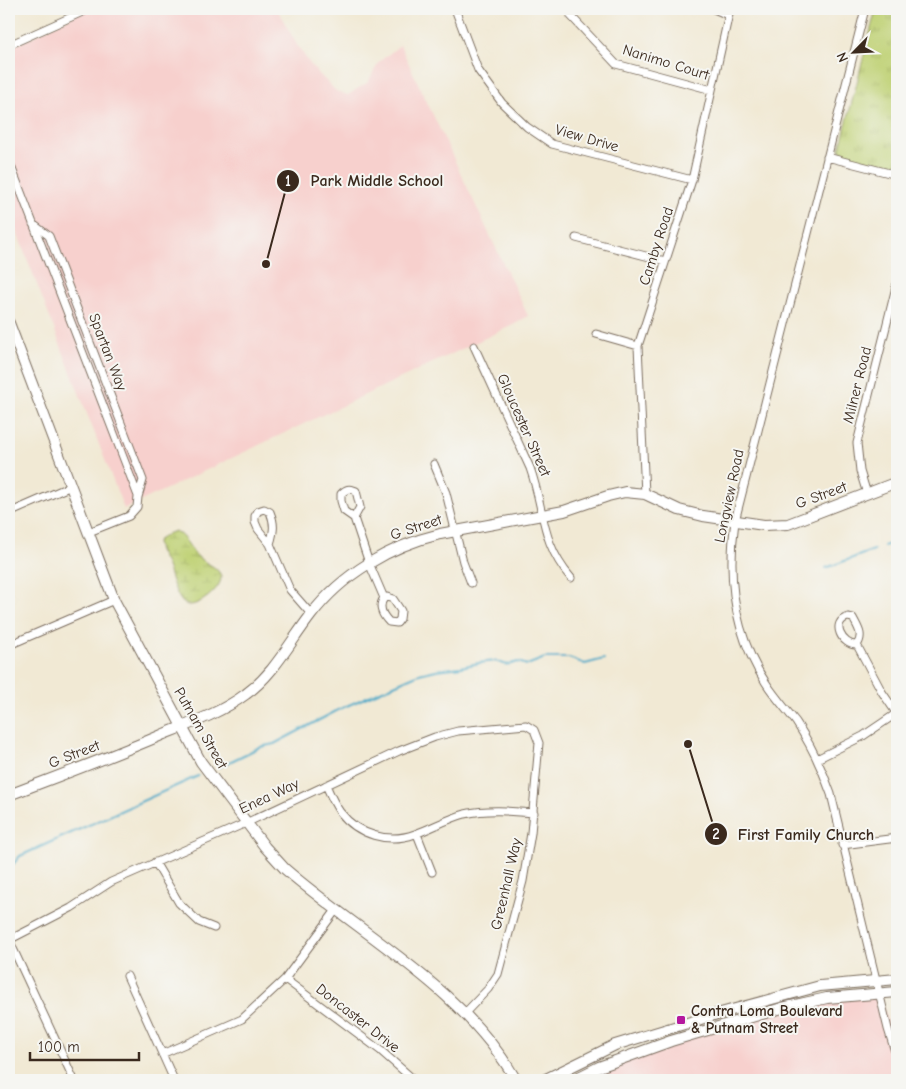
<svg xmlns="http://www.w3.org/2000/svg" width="906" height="1089" viewBox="0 0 906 1089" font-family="'Comic Neue',sans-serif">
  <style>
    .built { fill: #f7d0cd }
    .wetland { fill: url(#wetland-marsh); stroke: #7d7e49 }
    .park { fill: url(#park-tufts); stroke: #7d7e49 }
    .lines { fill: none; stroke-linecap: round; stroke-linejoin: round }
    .stream { stroke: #4aaac9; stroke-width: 2 }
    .street-casing { stroke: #7b6d5e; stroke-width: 9 }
    .secondary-casing { stroke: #7b6d5e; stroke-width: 12 }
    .street { stroke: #fff; stroke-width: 7 }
    .secondary { stroke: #fff; stroke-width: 10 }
    .poi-dot { fill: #b5179e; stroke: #f6f6f2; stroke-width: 2 }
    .labels { text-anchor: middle; stroke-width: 4; stroke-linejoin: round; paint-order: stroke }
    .street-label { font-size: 15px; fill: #3b2a1e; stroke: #f6f6f2 }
    .poi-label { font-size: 15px; font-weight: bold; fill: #3b2a1e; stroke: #f6f6f2; text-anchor: start }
    .leader { fill: none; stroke: #3b2a1e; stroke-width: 2 }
    .callout-dot { fill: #3b2a1e; stroke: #f6f6f2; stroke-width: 2 }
    .mark-label { font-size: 15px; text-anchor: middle; font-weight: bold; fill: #fff }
    .callout-label { font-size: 16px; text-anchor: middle; font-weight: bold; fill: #3b2a1e; stroke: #f6f6f2; stroke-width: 4; stroke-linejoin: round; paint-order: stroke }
  </style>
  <defs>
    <pattern id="wetland-marsh" width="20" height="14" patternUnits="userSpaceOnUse" patternTransform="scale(1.25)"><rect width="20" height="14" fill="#bfd174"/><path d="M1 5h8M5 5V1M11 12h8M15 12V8" fill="none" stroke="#a5b464"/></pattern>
    <pattern id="park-tufts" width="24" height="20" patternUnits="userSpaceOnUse" patternTransform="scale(1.25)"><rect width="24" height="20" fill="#bfd174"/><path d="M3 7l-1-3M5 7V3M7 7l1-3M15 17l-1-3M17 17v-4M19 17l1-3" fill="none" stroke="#a5b464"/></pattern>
  </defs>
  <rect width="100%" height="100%" fill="#f6f6f2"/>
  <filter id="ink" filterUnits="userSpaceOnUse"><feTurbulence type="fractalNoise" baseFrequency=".02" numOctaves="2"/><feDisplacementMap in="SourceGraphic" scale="10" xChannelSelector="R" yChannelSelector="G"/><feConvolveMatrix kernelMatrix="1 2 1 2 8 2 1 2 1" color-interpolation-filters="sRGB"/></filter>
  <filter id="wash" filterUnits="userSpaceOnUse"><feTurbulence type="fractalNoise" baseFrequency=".0096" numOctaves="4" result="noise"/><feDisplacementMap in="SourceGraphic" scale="20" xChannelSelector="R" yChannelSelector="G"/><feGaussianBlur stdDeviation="1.12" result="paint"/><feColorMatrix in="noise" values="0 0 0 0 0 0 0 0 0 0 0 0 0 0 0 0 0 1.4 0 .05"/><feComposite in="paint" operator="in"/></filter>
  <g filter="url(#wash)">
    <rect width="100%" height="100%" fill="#f1e9d4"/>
    <path class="built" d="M 86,9 L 277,9 L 297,45 L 313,68 L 336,91 L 348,95 L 368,82 L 379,62 L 400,45 L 528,316 L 515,324 L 124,509 L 9,212 L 9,49 Z
      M 880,994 L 897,1058 L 897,1080 L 601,1080 L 599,1067 L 782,1008 Z"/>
    <path class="wetland" d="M 175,531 C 185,536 190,549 198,557 C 204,563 220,567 221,577 C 222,589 195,610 185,604 C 177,600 171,578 168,569 C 165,559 157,552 157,541 L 169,533 Z"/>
    <path class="park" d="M 876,9 L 897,9 L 897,169 L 844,156 L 841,153 L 840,148 Z"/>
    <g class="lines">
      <path class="stream" d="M 884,546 L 897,541
        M 826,568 L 874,550
        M 219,767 L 260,747 L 274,744 L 342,708 L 419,674 L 436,670 L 461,667 L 479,663 L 495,661 L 507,665 L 518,662 L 527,665 L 545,658 L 569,658 L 585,664 L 604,659
        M 9,869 L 20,856 L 198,776"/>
    </g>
  </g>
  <g filter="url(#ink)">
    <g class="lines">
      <defs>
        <path id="street" d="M 455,9 L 478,70 L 502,103 L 527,127 L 552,144 L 692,180
          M 714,9 L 728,15
          M 865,9 L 735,521 C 727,578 734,634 766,683 C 775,697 786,709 796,722 C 811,745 822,768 831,794 L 888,1029 L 897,1058
          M 571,16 L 616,64 L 712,90
          M 9,45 L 89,9
          M 827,157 L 897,175
          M 9,161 L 138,496
          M 33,224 L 49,236 L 143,480 L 138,497 L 137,507 L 129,516 L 89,532
          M 576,238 L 665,261
          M 596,334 L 638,346
          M 474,346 L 530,468 C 545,510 540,542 571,578
          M 434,464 L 446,493 L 463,562 L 471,583
          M 645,494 L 638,346 L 692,180 L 730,9
          M 867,494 L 860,471 L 857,443 L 897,283
          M 9,513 L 71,486
          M 354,518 L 360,507 L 356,491 C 349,488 346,489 341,494 L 341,501 L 344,511 L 354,518 L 369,563 L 384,598
          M 270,544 C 274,531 275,524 270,512 L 264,509 L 258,511 L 255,516 L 255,522 L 258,529 L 270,544 L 290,590 L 311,614
          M 387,597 L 393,599 L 401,611 L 400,619 L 397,623 L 389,622 C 382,615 378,606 384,598 Z
          M 848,617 L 853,618 C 858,628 864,635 857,645 C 842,646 830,622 848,617 Z
          M 9,645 L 114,600
          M 857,645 L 882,692 L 897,714
          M 817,759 L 863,736 L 897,713
          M 326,785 C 330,794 334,804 340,812 C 358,835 388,844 415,834 C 432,828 447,819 465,814 C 488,809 510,811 534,813
          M 417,834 L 432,872
          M 842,845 L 897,838
          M 155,862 L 179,903 L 199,922 L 214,928
          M 9,940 L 71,908 L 111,882 L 246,823 L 399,751 L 435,737 L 458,731 L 526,725 L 534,730 L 539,743 L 531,833 L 523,881 L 498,974 L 488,989 L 465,1013
          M 9,940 L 74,1080
          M 127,976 L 174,1080
          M 285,979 L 381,1051 L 414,1080
          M 162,1054 L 242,1019 L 285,979 L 336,910"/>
        <path id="secondary" d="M 9,323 L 114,600 L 201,762 L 265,847 L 285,869 C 364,937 463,988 516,1080
          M 9,795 C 61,775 113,756 164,734 C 192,723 222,712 246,694 C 274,674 290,642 311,615 C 342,574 390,546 440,534 L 564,511 L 608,496 L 625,492 L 645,494 L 679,510 L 703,516 L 764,525 L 788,524 L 897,482
          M 544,1080 L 615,1045 L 717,1014 L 820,986 L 897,979
          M 573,1080 L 599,1067 L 671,1041 L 782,1008 L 827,998 L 897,992"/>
      </defs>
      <use href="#street" class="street-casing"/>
      <use href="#secondary" class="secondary-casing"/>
      <use href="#street" class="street"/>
      <use href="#secondary" class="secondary"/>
    </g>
  </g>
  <rect class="poi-dot" x="676" y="1015" width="10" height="10" rx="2.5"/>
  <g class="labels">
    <g class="street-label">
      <text transform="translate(666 62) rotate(17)" y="5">Nanimo Court</text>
      <text transform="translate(587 138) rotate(16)" y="5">View Drive</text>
      <text transform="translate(656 246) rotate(-72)" y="5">Camby Road</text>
      <text transform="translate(108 352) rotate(69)" y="5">Spartan Way</text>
      <text transform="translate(857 385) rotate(-76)" y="5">Milner Road</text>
      <text transform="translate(524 425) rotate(66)" y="5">Gloucester Street</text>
      <text transform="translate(821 495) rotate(-20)" y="5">G Street</text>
      <text transform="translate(729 496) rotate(-78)" y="5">Longview Road</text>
      <text transform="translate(416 527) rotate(-18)" y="5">G Street</text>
      <text transform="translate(201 728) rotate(60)" y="5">Putnam Street</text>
      <text transform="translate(74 754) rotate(-21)" y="5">G Street</text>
      <text transform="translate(269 796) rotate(-25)" y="5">Enea Way</text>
      <text transform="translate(506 884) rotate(-77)" y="5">Greenhall Way</text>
      <text transform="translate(358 1018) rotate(38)" y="5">Doncaster Drive</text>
    </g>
    <g class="poi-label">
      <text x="691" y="1016">Contra Loma Boulevard<tspan x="691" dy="17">&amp; Putnam Street</tspan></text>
    </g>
  </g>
  <path class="leader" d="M266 264L288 181M688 744L716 834"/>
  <g class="callout-dot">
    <circle cx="266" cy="264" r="5"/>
    <circle cx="688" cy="744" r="5"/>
    <circle cx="288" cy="181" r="12"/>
    <circle cx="716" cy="834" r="12"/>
  </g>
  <g class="mark-label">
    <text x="288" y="186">1</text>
    <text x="716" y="839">2</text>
  </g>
  <g class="callout-label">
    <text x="377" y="186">Park Middle School</text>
    <text x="806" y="840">First Family Church</text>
  </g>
  <rect width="906" height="1089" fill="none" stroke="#f6f6f2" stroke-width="30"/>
  <g transform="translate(854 52) rotate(246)" stroke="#f6f6f2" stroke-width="4" paint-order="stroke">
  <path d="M0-4L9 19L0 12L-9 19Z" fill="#3b2a1e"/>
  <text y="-8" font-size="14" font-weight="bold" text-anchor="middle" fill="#3b2a1e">N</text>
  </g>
  <path d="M30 1052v8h109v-8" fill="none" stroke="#3b2a1e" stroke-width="2.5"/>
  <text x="38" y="1052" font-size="15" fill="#3b2a1e" stroke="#f6f6f2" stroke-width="4" paint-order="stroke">100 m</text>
</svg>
